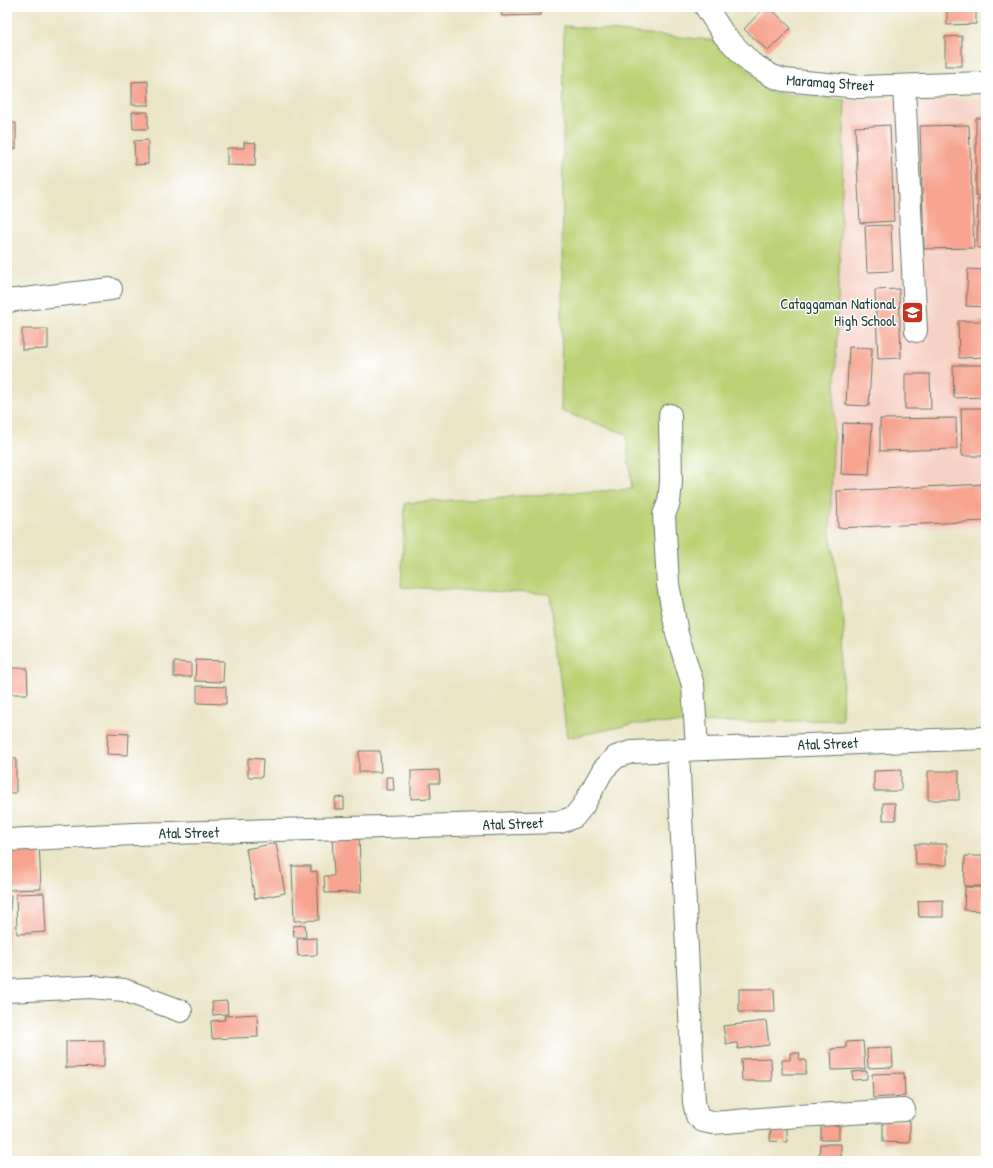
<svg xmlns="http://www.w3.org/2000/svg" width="993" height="1168" viewBox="0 0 993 1168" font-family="'Patrick Hand',sans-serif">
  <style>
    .built { fill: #f6d1c5 }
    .green { fill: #bcd174; stroke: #6e8754 }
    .building { fill: #f6a38f }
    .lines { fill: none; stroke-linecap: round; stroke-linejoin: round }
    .minor-casing { stroke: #667867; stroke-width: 24 }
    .minor { stroke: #fff; stroke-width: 22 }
    .labels { text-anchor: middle; stroke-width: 3; stroke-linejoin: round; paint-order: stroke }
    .street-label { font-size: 15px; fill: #1f3d34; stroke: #fff }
    .poi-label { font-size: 15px; fill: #1f3d34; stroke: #fff; text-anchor: end }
  </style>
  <rect width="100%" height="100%" fill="#fff"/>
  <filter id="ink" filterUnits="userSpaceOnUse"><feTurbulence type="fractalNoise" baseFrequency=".025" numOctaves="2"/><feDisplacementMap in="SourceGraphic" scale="8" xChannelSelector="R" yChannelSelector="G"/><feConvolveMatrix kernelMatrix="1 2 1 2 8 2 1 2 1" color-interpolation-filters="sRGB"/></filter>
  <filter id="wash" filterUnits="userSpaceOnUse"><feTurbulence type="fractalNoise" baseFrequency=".012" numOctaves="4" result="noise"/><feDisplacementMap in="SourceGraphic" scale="16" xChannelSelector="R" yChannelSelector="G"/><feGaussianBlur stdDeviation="0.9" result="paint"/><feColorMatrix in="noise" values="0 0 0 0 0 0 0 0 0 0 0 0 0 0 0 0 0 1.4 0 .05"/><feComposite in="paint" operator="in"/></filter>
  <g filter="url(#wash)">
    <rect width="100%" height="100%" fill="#ebe5c7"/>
    <path class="built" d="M 986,99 L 986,526 L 830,532 L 845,100 Z"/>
    <path class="green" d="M 564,26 L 721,41 L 769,92 L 845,100 L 830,532 L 844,622 L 842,720 L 634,724 L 567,738 L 550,594 L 401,587 L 405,503 L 632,489 L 626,434 L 561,411 Z"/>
    <g id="blocks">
      <path class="building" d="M 501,7 L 541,7 L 541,15 L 502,16 Z
        M 765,7 L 769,7 L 791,28 L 768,51 L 744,29 Z
        M 947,7 L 976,7 L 976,24 L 947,25 Z
        M 962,36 L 962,66 L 945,66 L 945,37 Z
        M 148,81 L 149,105 L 132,105 L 132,82 Z
        M 132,112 L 148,112 L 148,129 L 133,129 Z
        M 976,118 L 986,118 L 986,196 L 976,196 Z
        M 7,123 L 16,123 L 16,149 L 7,149 Z
        M 890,125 L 894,221 L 860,223 L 855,127 Z
        M 969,125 L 974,248 L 924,249 L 920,126 Z
        M 148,140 L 148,164 L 135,165 L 134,141 Z
        M 244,142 L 256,143 L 255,166 L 227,165 L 227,148 L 244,148 Z
        M 978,199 L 986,199 L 986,248 L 977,248 Z
        M 891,225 L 893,271 L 867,272 L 865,226 Z
        M 968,269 L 986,270 L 986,307 L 966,306 Z
        M 899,289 L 901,358 L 878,359 L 875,290 Z
        M 958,321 L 986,321 L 986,357 L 959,358 Z
        M 22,329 L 48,329 L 48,349 L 22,350 Z
        M 849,347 L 872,348 L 869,406 L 846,405 Z
        M 953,365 L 986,365 L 986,397 L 954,398 Z
        M 905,374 L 930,374 L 931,409 L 905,409 Z
        M 961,408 L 986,408 L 986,456 L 962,456 Z
        M 956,418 L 957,449 L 880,451 L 880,419 Z
        M 843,423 L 872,424 L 869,475 L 841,474 Z
        M 986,484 L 986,521 L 838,528 L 837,491 Z
        M 196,660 L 224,661 L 223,682 L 195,681 Z
        M 174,662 L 191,663 L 191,677 L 174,677 Z
        M 7,668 L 27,668 L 28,694 L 7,694 Z
        M 197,686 L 226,687 L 226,704 L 197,703 Z
        M 108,733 L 129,734 L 128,755 L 107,754 Z
        M 359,751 L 380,751 L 381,772 L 359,772 Z
        M 7,758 L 16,758 L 16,793 L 7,793 Z
        M 248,758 L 263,759 L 262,777 L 248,777 Z
        M 439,770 L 440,783 L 430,783 L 431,798 L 411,799 L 411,771 Z
        M 901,770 L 901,791 L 874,791 L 874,771 Z
        M 928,771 L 959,771 L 959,800 L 928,800 Z
        M 386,777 L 393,777 L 394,790 L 386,790 Z
        M 344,797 L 344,809 L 335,809 L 335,798 Z
        M 883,803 L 895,803 L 896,820 L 883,820 Z
        M 359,835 L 361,892 L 325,893 L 324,876 L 334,876 L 332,836 Z
        M 39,840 L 41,889 L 7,890 L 7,842 Z
        M 276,843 L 285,893 L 255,899 L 246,849 Z
        M 915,844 L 947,844 L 947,865 L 916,865 Z
        M 965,856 L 986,856 L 986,886 L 964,886 Z
        M 292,866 L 311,866 L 311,872 L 317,871 L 319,920 L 294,921 Z
        M 965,887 L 983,887 L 982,911 L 964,910 Z
        M 44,893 L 46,932 L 17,934 L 16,894 Z
        M 7,894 L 11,895 L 8,945 L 7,945 Z
        M 943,900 L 943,917 L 919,917 L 918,901 Z
        M 305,925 L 306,937 L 294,937 L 293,926 Z
        M 317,938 L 317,955 L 298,956 L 297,939 Z
        M 739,989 L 774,989 L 775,1012 L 739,1012 Z
        M 227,1001 L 228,1014 L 213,1015 L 212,1002 Z
        M 257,1014 L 258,1037 L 212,1039 L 211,1021 L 225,1020 L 224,1016 Z
        M 766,1021 L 769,1045 L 738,1049 L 737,1043 L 726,1044 L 723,1026 Z
        M 104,1040 L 104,1067 L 66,1068 L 66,1041 Z
        M 863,1041 L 865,1069 L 832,1070 L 831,1049 L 846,1048 L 846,1042 Z
        M 892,1048 L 893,1067 L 868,1068 L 867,1049 Z
        M 790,1053 L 800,1053 L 799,1060 L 806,1060 L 806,1074 L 782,1074 L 782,1060 L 790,1060 Z
        M 771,1058 L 772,1081 L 742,1081 L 741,1059 Z
        M 867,1071 L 867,1079 L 853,1080 L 852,1072 Z
        M 904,1073 L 905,1096 L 873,1098 L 872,1074 Z
        M 883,1121 L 910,1121 L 910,1143 L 883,1142 Z
        M 821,1124 L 839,1124 L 839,1140 L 821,1140 Z
        M 771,1125 L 787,1126 L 787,1142 L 770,1141 Z
        M 820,1144 L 841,1144 L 841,1161 L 819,1161 Z"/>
    </g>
  </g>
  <g filter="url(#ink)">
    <use href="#blocks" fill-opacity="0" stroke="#667867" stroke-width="1"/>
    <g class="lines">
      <defs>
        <path id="minor" d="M 706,7 L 724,35 L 751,63 L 772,76 L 784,80 L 859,87 L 986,83
          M 904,86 L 916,331
          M 7,301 L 111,289
          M 670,415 L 671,482 L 669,502 L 664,515 L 668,584 L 677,634 L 693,685 L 697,749
          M 678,750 L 694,1102 L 697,1116 L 703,1121 L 713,1123 L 798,1116 L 904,1110
          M 7,840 L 134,834 L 560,822 L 574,817 L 583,806 L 603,770 L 616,757 L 631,752 L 986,738
          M 7,991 L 91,987 L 124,990 L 181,1011"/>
      </defs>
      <use href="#minor" class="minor-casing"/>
      <use href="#minor" class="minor"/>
    </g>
  </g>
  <defs>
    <symbol id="school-square" viewBox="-11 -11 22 22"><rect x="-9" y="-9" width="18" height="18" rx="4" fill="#c8321e" stroke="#fff"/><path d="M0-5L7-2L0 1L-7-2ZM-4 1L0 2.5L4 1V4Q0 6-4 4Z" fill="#fff"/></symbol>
  </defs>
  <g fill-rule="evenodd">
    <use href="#school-square" x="900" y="300" width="25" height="25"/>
  </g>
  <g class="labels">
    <g class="street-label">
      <text transform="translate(830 83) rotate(4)" y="5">Maramag Street</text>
      <text transform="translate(828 744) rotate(-2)" y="5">Atal Street</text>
      <text transform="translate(513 824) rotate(-2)" y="5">Atal Street</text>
      <text transform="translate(189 833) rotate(-1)" y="5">Atal Street</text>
    </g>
    <g class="poi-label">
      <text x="896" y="309">Cataggaman National<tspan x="896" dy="17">High School</tspan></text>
    </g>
  </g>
  <rect width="993" height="1168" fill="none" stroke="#fff" stroke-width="24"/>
</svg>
